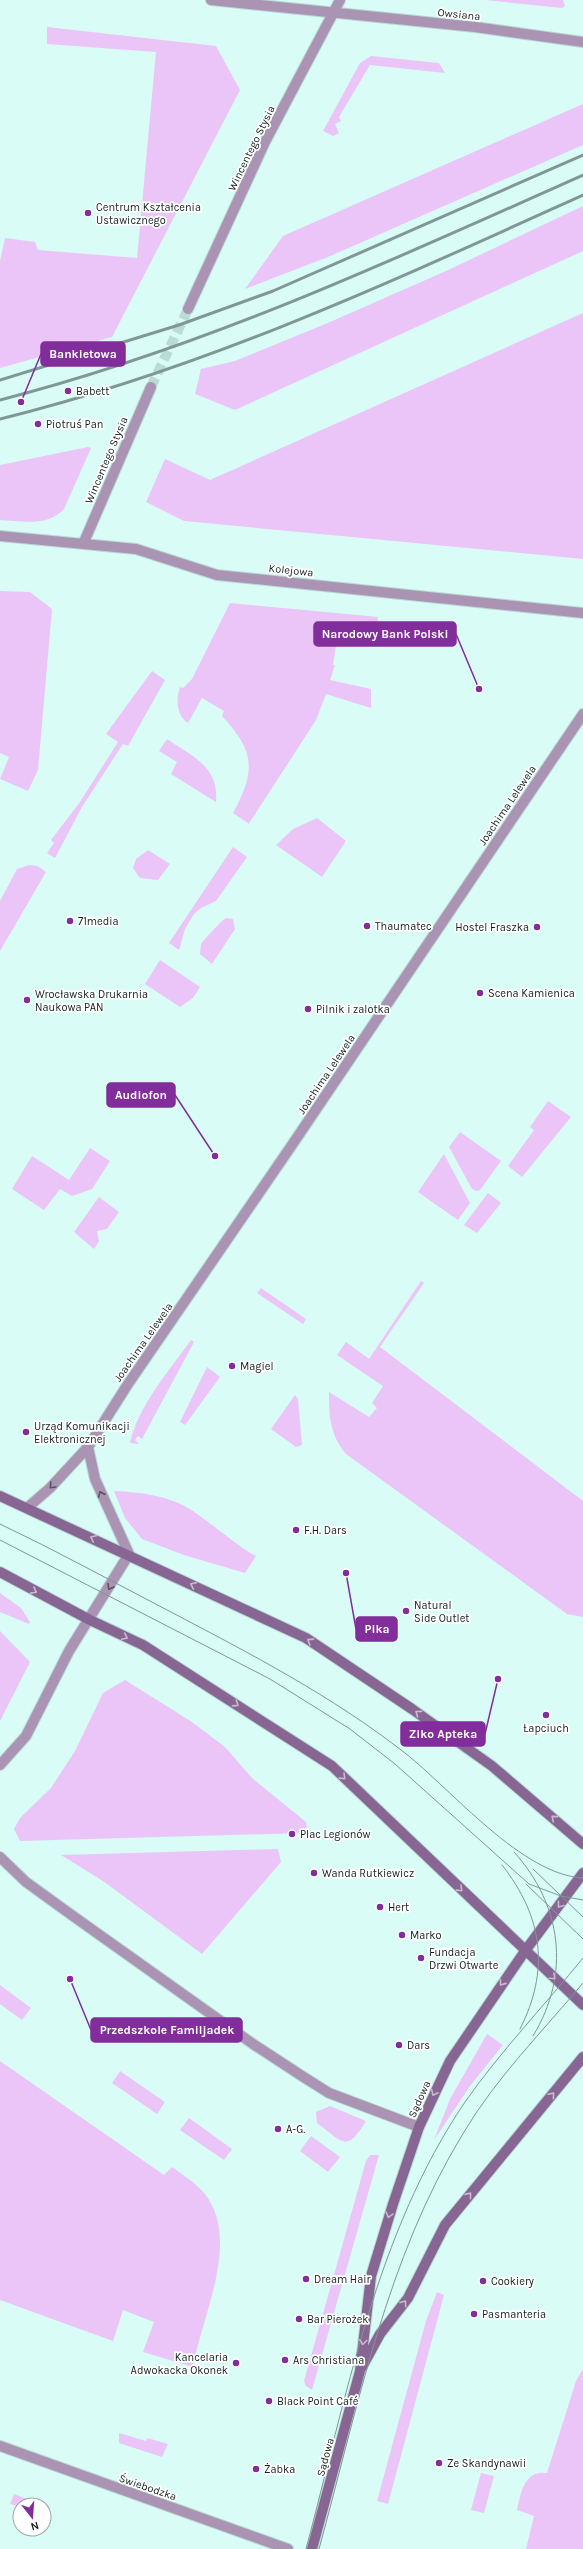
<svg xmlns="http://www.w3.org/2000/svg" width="583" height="2549" viewBox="0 0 583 2549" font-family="Karla,sans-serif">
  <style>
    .green { fill: #ebc5f8 }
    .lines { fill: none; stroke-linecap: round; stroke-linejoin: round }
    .street-tunnel { stroke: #bbdbd6; stroke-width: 10; stroke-dasharray: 10 5; stroke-linecap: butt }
    .street-casing { stroke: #b9d9d4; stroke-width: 12 }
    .secondary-casing { stroke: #b9d9d4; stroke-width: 12 }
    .street { stroke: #ab94b3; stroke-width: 10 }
    .secondary { stroke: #886693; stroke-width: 10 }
    .tram { stroke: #7f9895; stroke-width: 1 }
    .rail { stroke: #7f9895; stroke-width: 3 }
    .oneway { stroke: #575460 }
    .oneway2 { stroke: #c9bace }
    .poi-dot { fill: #812d9b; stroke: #fff; stroke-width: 1.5 }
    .labels { text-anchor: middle; stroke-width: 3.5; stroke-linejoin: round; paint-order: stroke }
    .street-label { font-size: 11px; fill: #121f1d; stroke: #fff }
    .poi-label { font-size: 11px; fill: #121f1d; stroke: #fff; text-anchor: start }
    .leader { fill: none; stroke: #812d9b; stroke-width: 1.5 }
    .callout-dot { fill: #812d9b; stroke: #fff; stroke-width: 1.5 }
    .callout { fill: #812d9b; stroke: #812d9b; stroke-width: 1.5 }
    .callout-label { font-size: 12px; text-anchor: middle; font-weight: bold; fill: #fff }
  </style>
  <rect width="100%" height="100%" fill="#d9fcf7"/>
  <path class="green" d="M 485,0 L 563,0 L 565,6 L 562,8 Z
    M 47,27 L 216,46 L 240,90 L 112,337 L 0,368 L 0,261 L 5,238 L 35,242 L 38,250 L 137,258 L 156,52 L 47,44 Z
    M 371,56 L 439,63 L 445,73 L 370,65 L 339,117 L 341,121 L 335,124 L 339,133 L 333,136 L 323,131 L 360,63 Z
    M 583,104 L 583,145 L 328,257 L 245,289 L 283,236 Z
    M 583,206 L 583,251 L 235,410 L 195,394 L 201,369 L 235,361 L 330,322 L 446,271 Z
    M 583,313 L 583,559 L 184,521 L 146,502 L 165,459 L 210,480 Z
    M 88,447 L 91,448 L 64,509 C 48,527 21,521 0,520 L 0,465 Z
    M 0,591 L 30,592 L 52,609 L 38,770 L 28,791 L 0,779 L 9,757 L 0,753 Z
    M 230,603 L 378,617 L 374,643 L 337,639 L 333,665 L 335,665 L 330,680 L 371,689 L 371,708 L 326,694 L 316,720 L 248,825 L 248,823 L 233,813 C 256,771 255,751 222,716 L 224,711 L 202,698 L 188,723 C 176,714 176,700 180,687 L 183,688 L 192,679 Z
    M 152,671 L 165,680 L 128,746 L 123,744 L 82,807 L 55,858 L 47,853 L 54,843 L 51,840 L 80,802 L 118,742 L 106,734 Z
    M 167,739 C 193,757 219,766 216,802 L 171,774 L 177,762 L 159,751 Z
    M 317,818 L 346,841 L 322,877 L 276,845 L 293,829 Z
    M 233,847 L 247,857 L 216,901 L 201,908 L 194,914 L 185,929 L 179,950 L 169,943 Z
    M 148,850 L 170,864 L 158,880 L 140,878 L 133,868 L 136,859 Z
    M 29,865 L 38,866 L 46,872 L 0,951 L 0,901 L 17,869 Z
    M 226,918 L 233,919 L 235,929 L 212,964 L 200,954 L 201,944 C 202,942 223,919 226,918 Z
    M 160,960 L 200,987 L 193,998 L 180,1007 L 145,984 Z
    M 548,1101 L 571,1117 L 522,1177 L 508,1166 L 534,1130 L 530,1127 Z
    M 460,1132 L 501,1161 L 480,1190 L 476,1191 L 472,1189 L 449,1147 Z
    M 90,1148 L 110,1161 L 92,1189 L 72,1196 L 60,1189 L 44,1210 L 12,1189 L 32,1156 L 69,1180 Z
    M 444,1154 L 470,1203 L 458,1220 L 418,1192 Z
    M 488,1193 L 501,1203 L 477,1233 L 464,1225 Z
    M 99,1197 L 119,1212 L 107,1229 L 97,1231 L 99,1241 L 94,1249 L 74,1232 Z
    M 421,1281 L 424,1283 L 380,1347 L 583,1501 L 583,1617 L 567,1614 L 346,1454 C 330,1435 329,1416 329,1392 L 369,1417 L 377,1408 L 372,1403 L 383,1386 L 337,1355 L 346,1342 L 369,1359 Z
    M 261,1288 L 306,1319 L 303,1324 L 257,1293 Z
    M 191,1340 L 194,1342 L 142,1439 L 138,1436 L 135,1440 L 139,1444 L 130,1443 C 138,1406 169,1371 191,1340 Z
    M 207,1367 L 220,1377 L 185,1425 L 180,1422 Z
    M 295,1395 L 298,1399 L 302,1445 L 296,1447 L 271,1429 Z
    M 114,1491 C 140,1492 171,1496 193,1511 C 215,1526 233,1543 256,1556 L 245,1573 L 184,1555 L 142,1539 L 125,1518 Z
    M 0,1593 L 21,1608 L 30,1622 L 29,1624 L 0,1612 Z
    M 0,1631 L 30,1662 L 0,1721 Z
    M 125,1680 L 192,1722 L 225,1747 L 252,1778 L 306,1822 L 307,1827 L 303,1833 L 20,1841 L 14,1829 L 20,1818 L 51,1788 L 75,1751 L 103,1693 Z
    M 278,1849 L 281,1862 L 202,1954 L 103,1881 L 61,1855 Z
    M 0,1985 L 31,2008 L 22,2020 L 0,2004 Z
    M 487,2034 L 503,2045 L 470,2086 L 434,2140 L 450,2099 Z
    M 0,2061 L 164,2175 L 172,2167 C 183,2175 196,2183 205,2194 C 241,2241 202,2315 193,2367 L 143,2352 L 154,2322 L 123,2310 L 113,2341 L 0,2300 Z
    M 120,2071 L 165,2102 L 157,2114 L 112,2083 Z
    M 330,2106 L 366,2121 C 346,2154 343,2142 317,2123 L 316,2112 Z
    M 189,2118 L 232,2149 L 224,2160 L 180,2130 Z
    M 311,2136 L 340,2157 L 328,2172 L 300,2151 Z
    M 370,2155 L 379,2155 L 312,2390 L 306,2386 L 304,2381 L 366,2161 Z
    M 437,2292 L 444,2295 L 388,2504 L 377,2501 L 426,2321 Z
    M 583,2369 L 583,2549 L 526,2549 L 534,2516 L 517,2510 C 521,2493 524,2470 547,2473 L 576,2381 Z
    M 119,2433 L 146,2441 L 147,2438 L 168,2444 L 162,2457 L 119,2443 Z
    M 481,2473 L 494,2476 L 484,2513 L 471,2510 Z
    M 14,2494 L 43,2505 L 20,2505 L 20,2507 L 10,2504 Z"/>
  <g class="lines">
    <path class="street-tunnel" d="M 151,387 L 188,309"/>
    <defs>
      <path id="street" d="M 211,0 L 475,27 L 583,42
        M 188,309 L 265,142 L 340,0
        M 0,536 L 136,549 L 217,575 L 583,613
        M 84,542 L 151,387
        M 27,1508 L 50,1488 L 88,1447 L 128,1384 L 294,1142 L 583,714
        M 0,1765 L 26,1736 L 69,1651 L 129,1554 L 95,1479 L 88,1447
        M 0,1857 L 26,1882 L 73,1916 L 253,2044 L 302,2076 L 329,2093 L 419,2127
        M 0,2446 L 288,2549"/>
      <path id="secondary" d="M 0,1496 L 306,1638 L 412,1709 L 492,1766 L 583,1844
        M 0,1572 L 90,1620 L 143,1645 L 332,1766 L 583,2005
        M 362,2367 L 380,2334 L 408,2298 L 445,2225 L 583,2057
        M 312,2549 L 360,2371 L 371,2276 L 393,2204 L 419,2127 L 450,2061 L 525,1951 L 583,1873"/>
    </defs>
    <use href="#street" class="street-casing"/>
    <use href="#secondary" class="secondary-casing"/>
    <use href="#street" class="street"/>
    <use href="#secondary" class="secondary"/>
    <path class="tram" d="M 0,1524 C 57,1551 113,1582 169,1611 C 251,1654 332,1696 405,1753 C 452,1790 522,1875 583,1878
      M 0,1540 L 270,1679 L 350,1729 L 395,1764 L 529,1884 L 561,1896 L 583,1900
      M 514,1852 C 562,1905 571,1974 533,2036
      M 502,1865 C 543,1917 550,1970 520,2029
      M 533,1869 L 583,1917
      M 526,1884 L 583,1939
      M 306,2549 C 346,2399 376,2233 465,2102 C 500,2052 544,2006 583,1958
      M 319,2549 C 358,2407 386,2259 464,2132 C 496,2078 543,2031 583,1983"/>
    <path class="rail" d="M 0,380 L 179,325 L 273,291 L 583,155
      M 0,400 C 203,348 393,260 583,175
      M 0,419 C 204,369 393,281 583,195"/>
  </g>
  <defs><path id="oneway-chevron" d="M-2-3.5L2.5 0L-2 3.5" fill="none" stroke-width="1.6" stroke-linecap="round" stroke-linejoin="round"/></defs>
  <g class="oneway">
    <use href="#oneway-chevron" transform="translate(52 1486) rotate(133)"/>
    <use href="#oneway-chevron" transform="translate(101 1494) rotate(-113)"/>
    <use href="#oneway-chevron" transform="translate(110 1587) rotate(121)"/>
  </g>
  <g class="oneway2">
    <use href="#oneway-chevron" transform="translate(93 1538) rotate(-155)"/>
    <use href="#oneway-chevron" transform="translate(193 1585) rotate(-156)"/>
    <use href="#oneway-chevron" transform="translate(34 1591) rotate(28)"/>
    <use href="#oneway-chevron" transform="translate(125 1637) rotate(25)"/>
    <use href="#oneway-chevron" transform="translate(310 1641) rotate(-147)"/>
    <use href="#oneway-chevron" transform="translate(236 1704) rotate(33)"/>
    <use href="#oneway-chevron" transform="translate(418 1713) rotate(-144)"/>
    <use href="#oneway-chevron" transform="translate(343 1777) rotate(44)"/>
    <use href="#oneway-chevron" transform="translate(554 1818) rotate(-139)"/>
    <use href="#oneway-chevron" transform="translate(460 1889) rotate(44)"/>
    <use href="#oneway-chevron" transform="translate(560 1905) rotate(127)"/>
    <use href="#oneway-chevron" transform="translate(553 1977) rotate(43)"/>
    <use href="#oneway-chevron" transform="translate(502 1983) rotate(125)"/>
    <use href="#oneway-chevron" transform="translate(434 2093) rotate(116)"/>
    <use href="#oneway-chevron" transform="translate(552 2095) rotate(-49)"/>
    <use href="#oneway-chevron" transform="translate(469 2195) rotate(-51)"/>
    <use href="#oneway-chevron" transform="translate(389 2215) rotate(106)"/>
    <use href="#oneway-chevron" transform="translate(404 2303) rotate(-54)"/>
    <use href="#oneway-chevron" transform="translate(363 2342) rotate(97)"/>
  </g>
  <g class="poi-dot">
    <circle cx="88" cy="213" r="4"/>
    <circle cx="68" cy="391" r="4"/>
    <circle cx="38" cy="424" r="4"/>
    <circle cx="70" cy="921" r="4"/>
    <circle cx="367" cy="926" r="4"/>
    <circle cx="537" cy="927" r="4"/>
    <circle cx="480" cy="993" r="4"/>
    <circle cx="27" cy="1000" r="4"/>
    <circle cx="308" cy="1009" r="4"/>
    <circle cx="232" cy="1366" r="4"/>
    <circle cx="26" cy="1432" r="4"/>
    <circle cx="296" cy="1530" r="4"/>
    <circle cx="406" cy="1611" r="4"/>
    <circle cx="546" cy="1715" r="4"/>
    <circle cx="292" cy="1834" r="4"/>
    <circle cx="314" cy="1873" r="4"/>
    <circle cx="380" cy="1907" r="4"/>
    <circle cx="402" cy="1935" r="4"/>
    <circle cx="421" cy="1958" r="4"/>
    <circle cx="399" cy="2045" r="4"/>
    <circle cx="278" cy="2129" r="4"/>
    <circle cx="306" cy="2279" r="4"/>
    <circle cx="483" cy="2281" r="4"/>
    <circle cx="474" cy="2314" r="4"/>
    <circle cx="299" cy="2319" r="4"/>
    <circle cx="285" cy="2360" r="4"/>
    <circle cx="236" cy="2363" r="4"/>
    <circle cx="269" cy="2401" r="4"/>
    <circle cx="439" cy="2463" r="4"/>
    <circle cx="256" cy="2469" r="4"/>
  </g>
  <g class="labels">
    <g class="street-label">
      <text transform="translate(459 14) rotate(6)" y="4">Owsiana</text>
      <text transform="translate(251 148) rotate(-64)" y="4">Wincentego Stysia</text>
      <text transform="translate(106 460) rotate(-67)" y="4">Wincentego Stysia</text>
      <text transform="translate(291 570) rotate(6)" y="4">Kolejowa</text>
      <text transform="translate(507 805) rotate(-56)" y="4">Joachima Lelewela</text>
      <text transform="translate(326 1074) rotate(-56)" y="4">Joachima Lelewela</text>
      <text transform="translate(143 1342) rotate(-55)" y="4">Joachima Lelewela</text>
      <text transform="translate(419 2099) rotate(-66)" y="4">Sądowa</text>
      <text transform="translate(325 2457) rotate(-75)" y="4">Sądowa</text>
      <text transform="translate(148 2487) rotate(19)" y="4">Świebodzka</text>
    </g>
    <g class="poi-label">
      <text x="96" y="211">Centrum Kształcenia<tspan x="96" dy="13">Ustawicznego</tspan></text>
      <text x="76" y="395">Babett</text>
      <text x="46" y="428">Piotruś Pan</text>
      <text x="78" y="925">71media</text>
      <text x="375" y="930">Thaumatec</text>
      <text x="529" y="931" text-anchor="end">Hostel Fraszka</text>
      <text x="488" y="997">Scena Kamienica</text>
      <text x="35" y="998">Wrocławska Drukarnia<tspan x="35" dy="13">Naukowa PAN</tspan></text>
      <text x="316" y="1013">Pilnik i zalotka</text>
      <text x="240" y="1370">Magiel</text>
      <text x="34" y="1430">Urząd Komunikacji<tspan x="34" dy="13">Elektronicznej</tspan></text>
      <text x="304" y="1534">F.H. Dars</text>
      <text x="414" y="1609">Natural<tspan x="414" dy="13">Side Outlet</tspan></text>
      <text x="546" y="1732" text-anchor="middle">Łapciuch</text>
      <text x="300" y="1838">Plac Legionów</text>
      <text x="322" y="1877">Wanda Rutkiewicz</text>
      <text x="388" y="1911">Hert</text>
      <text x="410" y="1939">Marko</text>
      <text x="429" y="1956">Fundacja<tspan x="429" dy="13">Drzwi Otwarte</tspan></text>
      <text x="407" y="2049">Dars</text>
      <text x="286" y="2133">A-G.</text>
      <text x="314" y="2283">Dream Hair</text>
      <text x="491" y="2285">Cookiery</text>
      <text x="482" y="2318">Pasmanteria</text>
      <text x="307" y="2323">Bar Pierożek</text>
      <text x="228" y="2361" text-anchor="end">Kancelaria<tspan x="228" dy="13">Adwokacka Okonek</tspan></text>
      <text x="293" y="2364">Ars Christiana</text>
      <text x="277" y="2405">Black Point Café</text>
      <text x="447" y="2467">Ze Skandynawii</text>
      <text x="264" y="2473">Żabka</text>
    </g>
  </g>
  <path class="leader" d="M21 402L41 354M479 689L456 634M215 1156L175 1095M346 1573L356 1629M498 1679L485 1734M70 1979L91 2030"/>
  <g class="callout-dot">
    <circle cx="21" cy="402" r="4"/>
    <circle cx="479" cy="689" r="4"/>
    <circle cx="215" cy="1156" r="4"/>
    <circle cx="346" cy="1573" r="4"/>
    <circle cx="498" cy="1679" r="4"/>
    <circle cx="70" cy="1979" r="4"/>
  </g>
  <g class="callout">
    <rect x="41" y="342" width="84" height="24" rx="4"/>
    <rect x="314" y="622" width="142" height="24" rx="4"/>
    <rect x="107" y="1083" width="68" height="24" rx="4"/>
    <rect x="356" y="1617" width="41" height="24" rx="4"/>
    <rect x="401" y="1722" width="84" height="24" rx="4"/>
    <rect x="91" y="2018" width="151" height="24" rx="4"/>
  </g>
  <g class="callout-label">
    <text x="83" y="358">Bankietowa</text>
    <text x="385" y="638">Narodowy Bank Polski</text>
    <text x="141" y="1099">Audiofon</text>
    <text x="377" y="1633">Pika</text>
    <text x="443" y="1738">Ziko Apteka</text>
    <text x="167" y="2034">Przedszkole Familjadek</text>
  </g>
  <g transform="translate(32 2517) rotate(163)"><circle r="19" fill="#ffffff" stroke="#a0a5a5"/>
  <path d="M0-3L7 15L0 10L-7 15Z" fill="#812d9b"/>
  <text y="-6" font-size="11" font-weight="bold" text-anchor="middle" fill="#121f1d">N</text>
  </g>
</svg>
